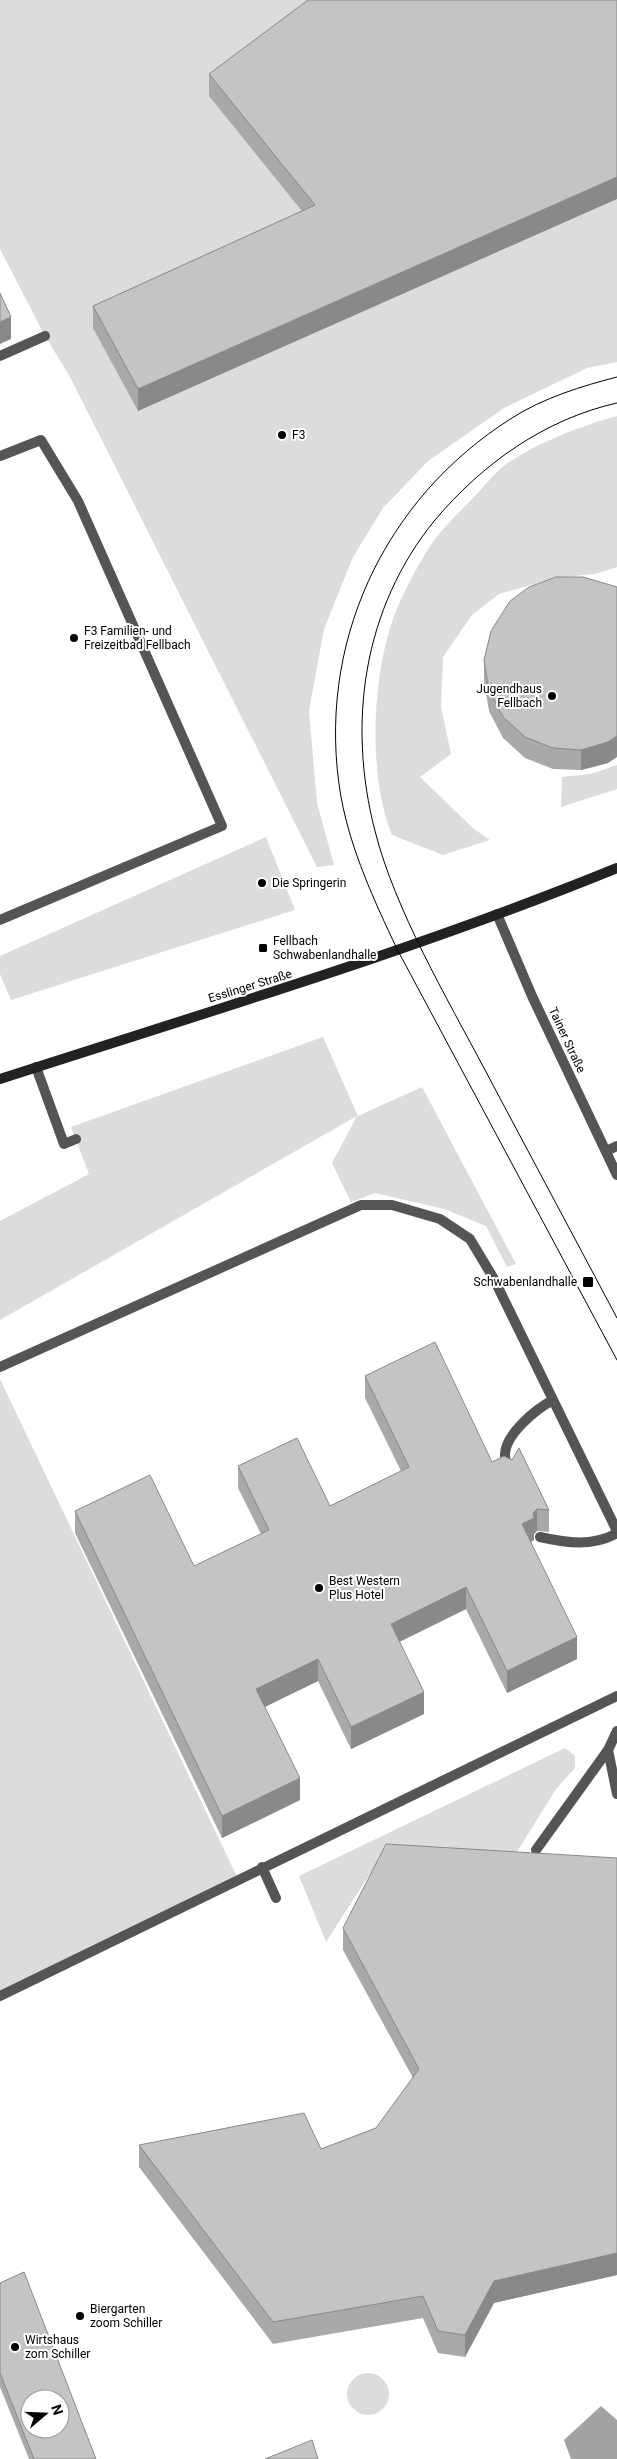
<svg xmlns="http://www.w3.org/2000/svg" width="617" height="2459" viewBox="0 0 617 2459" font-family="Roboto,sans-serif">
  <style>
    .green { fill: #dcdcdc }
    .water { fill: #a3a3a3 }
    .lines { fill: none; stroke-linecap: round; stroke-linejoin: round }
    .service { stroke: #555; stroke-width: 10 }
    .tertiary { stroke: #555; stroke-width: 10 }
    .secondary { stroke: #222; stroke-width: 10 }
    .tram { stroke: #000; stroke-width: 1 }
    .wall { fill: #a9a9a9 }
    .shaded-wall { fill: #898989 }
    .building { fill: #c4c4c4; stroke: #898989; fill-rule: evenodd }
    .poi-dot { fill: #000; stroke: #fff; stroke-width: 2 }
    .labels { text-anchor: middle; stroke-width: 4; stroke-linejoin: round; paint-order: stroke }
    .poi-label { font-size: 12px; fill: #000; stroke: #fff; text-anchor: start }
    .street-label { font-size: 12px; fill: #000; stroke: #fff }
  </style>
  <rect width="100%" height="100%" fill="#fff"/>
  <path class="green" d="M 0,0 L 617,0 L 617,362 L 587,368 L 504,408 L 428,461 L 383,508 L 353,557 L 324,629 L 309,711 L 317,803 L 334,865 L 317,867 L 69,375 L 45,336 L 0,249 Z
    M 617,416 L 617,567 L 595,574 L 555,578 L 499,594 L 472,615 L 443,657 L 441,707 L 451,754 L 420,777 L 474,829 L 490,840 L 443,855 L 392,835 C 368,776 372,682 392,622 C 399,600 423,554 438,535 C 449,522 462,509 474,497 C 483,488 491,477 500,469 C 528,446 583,425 617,416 Z
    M 617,765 L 617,789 L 561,807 L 562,777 L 591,774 Z
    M 266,837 L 295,910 L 11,1000 L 0,974 L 0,956 Z
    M 323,1037 L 358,1116 L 422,1087 L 516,1264 L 507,1267 L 486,1226 L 444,1209 L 375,1193 L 351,1202 L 332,1163 L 357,1116 L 0,1320 L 0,1221 L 89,1174 L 71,1127 Z
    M 0,1379 L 238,1879 L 0,1996 Z
    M 565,1748 L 575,1756 L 575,1768 L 556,1789 L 517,1852 L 384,1852 L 326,1942 L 299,1876 Z
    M347 2394a21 21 0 1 1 42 0a21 21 0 1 1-42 0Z"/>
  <path class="water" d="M 601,2406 L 617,2420 L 617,2459 L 571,2459 L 564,2440 Z"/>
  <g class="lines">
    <path class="service" d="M 0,356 L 45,336
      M 0,456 L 41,440 L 78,501 L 222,826 L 0,920
      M 36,1067 L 64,1144 L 76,1139
      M 606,1151 L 617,1146
      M 0,1367 L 361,1205 L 392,1205 L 440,1219 L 470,1239 L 494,1279 L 617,1531
      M 508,1468 C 507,1464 505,1460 505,1456 C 504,1435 536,1409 553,1400
      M 540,1537 C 567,1543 592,1547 617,1533
      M 617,1731 L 608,1750 L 617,1794
      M 536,1850 L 608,1750
      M 262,1867 L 276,1898
      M 0,1996 L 617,1696"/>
    <path class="tertiary" d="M 497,914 L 532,996 L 617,1175"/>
    <path class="secondary" d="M 0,1079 C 207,1012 416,950 617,868"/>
    <path class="tram" d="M 617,377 C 582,386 543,398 512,418 C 383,499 315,646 341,797 C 351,851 374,900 397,949 L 617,1360
      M 617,403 C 545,419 482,464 435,520 C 363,608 347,723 375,831 C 395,910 447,998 485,1070 C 529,1153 573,1235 617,1318"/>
  </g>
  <path class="wall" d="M 617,0 L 138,411 L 93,328 L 93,306 L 302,211 L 209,96 L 209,74 Z
    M 484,660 L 608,763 L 581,770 L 553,769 L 525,758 L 503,738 L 489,711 L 484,681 Z
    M 365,1376 L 492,1462 L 549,1510 L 549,1532 L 537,1531 L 534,1534 L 534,1540 L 531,1542 L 577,1659 L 507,1693 L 466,1609 L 399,1642 L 424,1714 L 351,1749 L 318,1681 L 265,1707 L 300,1800 L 222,1838 L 75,1533 L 75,1511 L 194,1566 L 261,1534 L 238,1488 L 238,1466 L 330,1506 L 401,1471 L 365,1398 Z
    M 617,1858 L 617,2275 L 494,2303 L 465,2357 L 438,2353 L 423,2318 L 273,2344 L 139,2167 L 139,2145 L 321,2149 L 376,2128 L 413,2078 L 343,1950 L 343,1928 Z
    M 0,2283 L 96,2459 L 29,2459 L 0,2387 Z"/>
  <path class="shaded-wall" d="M 617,177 L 617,199 L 138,411 L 138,389 Z
    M 11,317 L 11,339 L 0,344 L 0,322 Z
    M 617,736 L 617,757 L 608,763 L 581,770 L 581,750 Z
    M 537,1509 L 537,1531 L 534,1534 L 534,1540 L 522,1546 L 522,1524 Z
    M 466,1587 L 466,1609 L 391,1646 L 391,1624 Z
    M 577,1637 L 577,1659 L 507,1693 L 507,1671 Z
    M 318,1659 L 318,1681 L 256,1711 L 256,1689 Z
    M 424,1692 L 424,1714 L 351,1749 L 351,1727 Z
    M 300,1778 L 300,1800 L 222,1838 L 222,1816 Z
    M 617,2253 L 617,2275 L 494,2303 L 465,2357 L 465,2335 L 494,2281 Z"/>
  <path class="building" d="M 308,0 L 617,0 L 617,177 L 138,389 L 93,306 L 315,205 L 209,74 Z
    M 0,293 L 11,317 L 0,322 Z
    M 556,577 L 583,577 L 617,587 L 617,736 L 608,742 L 581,750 L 553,748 L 525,737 L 503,717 L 489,690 L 484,660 L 491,631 L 510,601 L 529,587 Z
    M 435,1342 L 492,1462 L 504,1456 L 512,1460 L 519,1448 L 549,1510 L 537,1509 L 533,1513 L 534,1518 L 522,1524 L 577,1637 L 507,1671 L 466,1587 L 391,1624 L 424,1692 L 351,1727 L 318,1659 L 256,1689 L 300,1778 L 222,1816 L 75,1511 L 150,1475 L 194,1566 L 269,1530 L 238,1466 L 297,1438 L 330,1506 L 409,1467 L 365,1376 Z
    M 386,1844 L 617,1858 L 617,2253 L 494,2281 L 465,2335 L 438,2331 L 423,2296 L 273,2322 L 139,2145 L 304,2113 L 321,2149 L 376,2128 L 419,2069 L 343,1928 Z
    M 24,2272 L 96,2459 L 34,2459 L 0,2373 L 0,2283 ZM 30,2399 L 60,2399 L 60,2429 L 30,2429 Z
    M 312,2440 L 318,2459 L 265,2459 Z"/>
  <g class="poi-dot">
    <circle cx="282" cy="435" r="5"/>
    <circle cx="74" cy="638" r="5"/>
    <circle cx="552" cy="696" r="5"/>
    <circle cx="262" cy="883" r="5"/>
    <rect x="258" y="943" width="10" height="10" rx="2.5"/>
    <rect x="582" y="1276" width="12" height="12" rx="2.5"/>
    <circle cx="319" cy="1588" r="5"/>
    <circle cx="80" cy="2316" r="5"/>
    <circle cx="15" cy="2347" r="5"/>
  </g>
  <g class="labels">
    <g class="poi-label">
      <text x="292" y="439">F3</text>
      <text x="84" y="635">F3 Familien- und<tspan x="84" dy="14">Freizeitbad Fellbach</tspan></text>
      <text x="542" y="693" text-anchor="end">Jugendhaus<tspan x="542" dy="14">Fellbach</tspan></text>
      <text x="272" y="887">Die Springerin</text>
      <text x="273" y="945">Fellbach<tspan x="273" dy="14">Schwabenlandhalle</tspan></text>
      <text x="577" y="1286" text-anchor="end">Schwabenlandhalle</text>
      <text x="329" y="1585">Best Western<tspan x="329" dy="14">Plus Hotel</tspan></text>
      <text x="90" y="2313">Biergarten<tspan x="90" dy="14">zoom Schiller</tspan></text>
      <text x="25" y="2344">Wirtshaus<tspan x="25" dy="14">zom Schiller</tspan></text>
    </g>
    <g class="street-label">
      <text transform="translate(250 986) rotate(-17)" y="4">Esslinger Straße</text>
      <text transform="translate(567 1040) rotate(65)" y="4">Tainer Straße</text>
    </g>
  </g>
  <g transform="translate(45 2414) rotate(71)"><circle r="24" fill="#ffffff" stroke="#999999"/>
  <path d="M0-4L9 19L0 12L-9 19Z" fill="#000000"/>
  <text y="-8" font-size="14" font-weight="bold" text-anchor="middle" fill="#000000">N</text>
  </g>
</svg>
